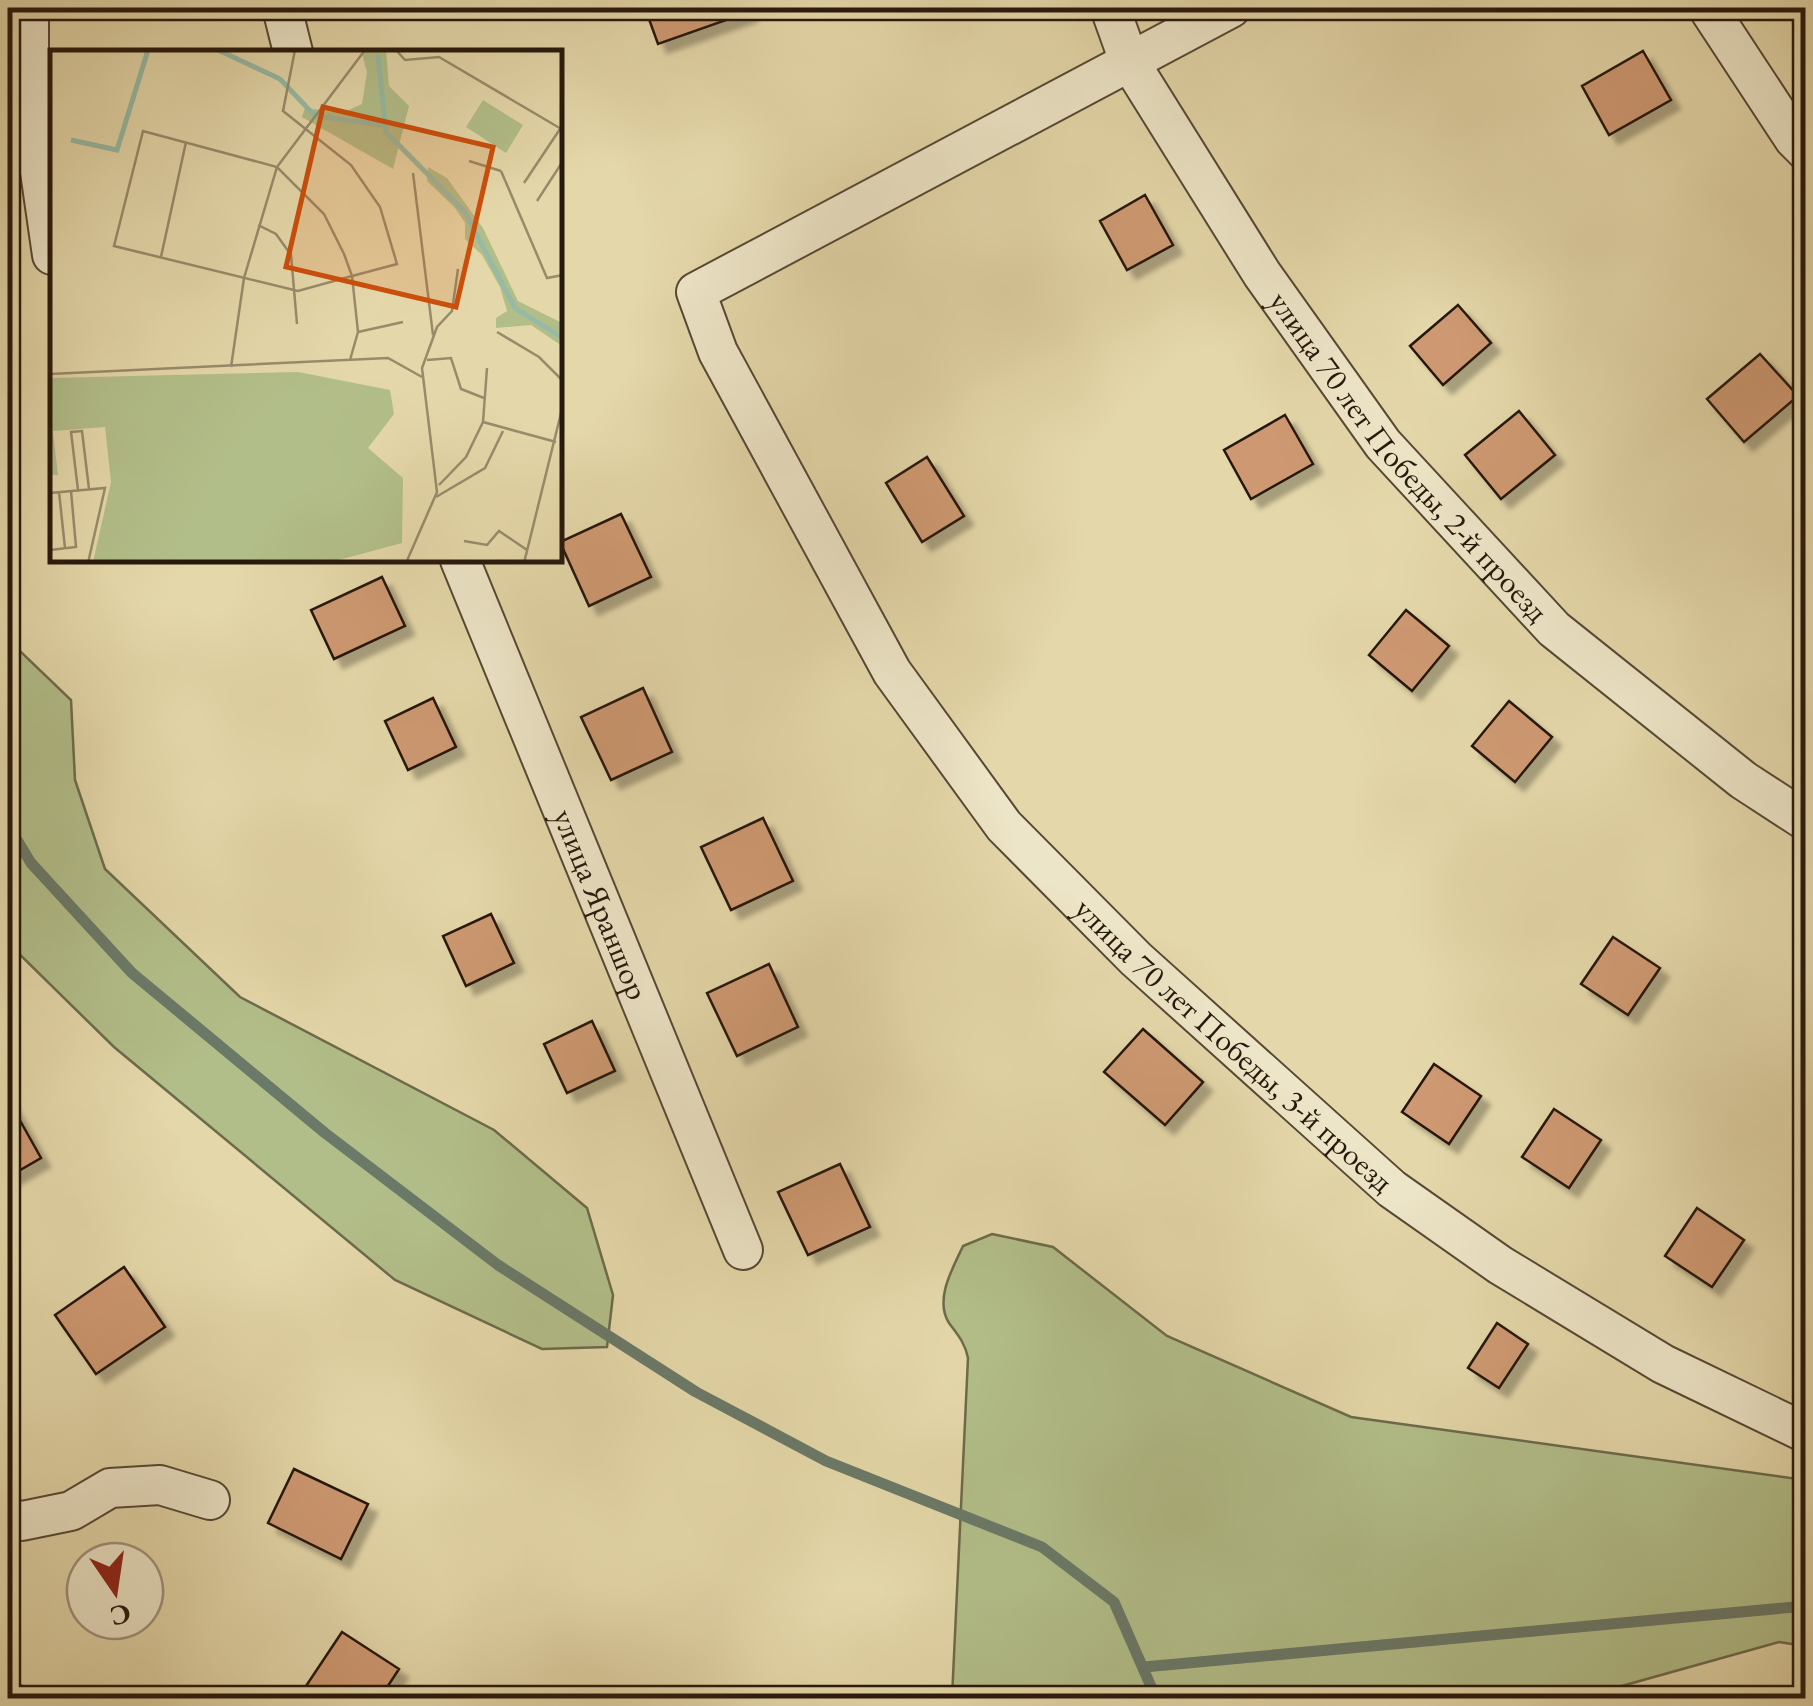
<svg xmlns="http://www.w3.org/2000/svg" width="1813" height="1706" viewBox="0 0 1813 1706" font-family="'EB Garamond',serif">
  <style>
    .green { fill: #b2be89; stroke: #6c6b4b; stroke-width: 2.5 }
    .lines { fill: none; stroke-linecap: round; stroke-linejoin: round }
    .stream { stroke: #6a7968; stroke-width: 11 }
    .building { fill: #ce9972; stroke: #27180d; stroke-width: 2.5; filter: url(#shadow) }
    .lane-casing { stroke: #564834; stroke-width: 25 }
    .street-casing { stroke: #564834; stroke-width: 42 }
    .lane { stroke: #ede5c7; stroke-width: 20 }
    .street { stroke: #ede5c7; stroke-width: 38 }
    .labels { text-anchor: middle; stroke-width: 10; stroke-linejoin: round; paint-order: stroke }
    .street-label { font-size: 32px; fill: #27180d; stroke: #ede5c7 }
    .inset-river { fill: none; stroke: #97baa4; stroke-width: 5 }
    .inset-road { fill: none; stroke: #988b6b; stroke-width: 2.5 }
    .view { fill: #cb4f0c; fill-opacity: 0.15; stroke: #cb4f0c; stroke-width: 5 }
    .inset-edge { fill: none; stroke: #27180d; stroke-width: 5 }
  </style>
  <defs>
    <filter id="shadow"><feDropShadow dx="9" dy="9" stdDeviation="2.5" flood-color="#0004"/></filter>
  </defs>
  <rect width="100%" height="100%" fill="#e4d7a9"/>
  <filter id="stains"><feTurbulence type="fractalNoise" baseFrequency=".002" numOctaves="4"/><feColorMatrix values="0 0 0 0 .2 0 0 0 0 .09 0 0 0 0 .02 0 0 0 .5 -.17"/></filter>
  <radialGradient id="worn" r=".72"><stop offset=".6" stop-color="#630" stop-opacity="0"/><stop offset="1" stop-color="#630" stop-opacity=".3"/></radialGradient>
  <path class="green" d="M 8,647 L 19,650 L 71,700 L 75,780 L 105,869 L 240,997 L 494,1130 L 587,1208 L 613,1295 L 607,1347 L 542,1349 L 395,1280 L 114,1047 L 8,943 Z
    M 992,1234 L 1053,1247 L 1167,1336 L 1351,1417 L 1805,1480 L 1805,1646 L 1779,1642 L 1604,1691 L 1592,1698 L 952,1698 L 968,1358 C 965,1343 958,1335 949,1323 C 934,1299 953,1268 963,1246 Z"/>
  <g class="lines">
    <path class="stream" d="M 8,825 L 31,863 L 132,973 L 325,1133 L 498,1265 L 696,1392 L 826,1461 L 1042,1547 L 1114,1602 L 1156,1698
      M 1144,1667 L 1806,1606"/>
  </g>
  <path class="building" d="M 645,8 L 748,8 L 749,12 L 658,44 Z
    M 1643,51 L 1671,100 L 1609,135 L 1582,86 Z
    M 1145,195 L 1173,245 L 1127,270 L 1100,221 Z
    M 1458,305 L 1491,343 L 1443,385 L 1410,346 Z
    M 1760,354 L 1798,396 L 1744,442 L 1707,399 Z
    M 1519,411 L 1555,455 L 1501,499 L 1465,455 Z
    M 1285,415 L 1313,464 L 1251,499 L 1224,450 Z
    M 927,457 L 964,516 L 922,542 L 886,483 Z
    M 621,514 L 651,577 L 589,606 L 560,542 Z
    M 382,577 L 405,626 L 334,659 L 311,610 Z
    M 1406,610 L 1449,646 L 1412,691 L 1369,655 Z
    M 643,688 L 672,752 L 611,780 L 581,717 Z
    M 433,698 L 456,747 L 408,770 L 385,721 Z
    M 1509,701 L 1552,737 L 1515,782 L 1472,746 Z
    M 763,818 L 793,881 L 731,910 L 701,847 Z
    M 491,914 L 514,963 L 466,986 L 443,936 Z
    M 1613,937 L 1660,968 L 1628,1015 L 1581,984 Z
    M 769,964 L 798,1027 L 737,1056 L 707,993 Z
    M 592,1021 L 615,1071 L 567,1093 L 544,1044 Z
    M 1143,1029 L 1203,1082 L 1165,1125 L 1104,1072 Z
    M 1434,1064 L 1481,1096 L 1449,1144 L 1402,1112 Z
    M 8,1099 L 41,1158 L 8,1177 Z
    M 1554,1109 L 1601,1140 L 1569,1188 L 1522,1157 Z
    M 840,1164 L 870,1227 L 808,1255 L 778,1192 Z
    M 1697,1208 L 1744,1240 L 1712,1287 L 1665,1256 Z
    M 124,1267 L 165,1327 L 96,1374 L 55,1315 Z
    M 1497,1323 L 1528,1344 L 1499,1388 L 1468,1368 Z
    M 294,1469 L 368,1504 L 341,1559 L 268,1523 Z
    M 342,1632 L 399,1669 L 380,1698 L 298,1698 Z"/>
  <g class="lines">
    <defs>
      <path id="lane" d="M 8,1693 L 23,1698"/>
      <g id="street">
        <path d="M 29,8 L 29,95 L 52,255"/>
        <path d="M 282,8 L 293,52"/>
        <path id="s1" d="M 1110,8 L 1129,61 L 1262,274 L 1383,444 L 1554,629 L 1743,780 L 1806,821"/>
        <path id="s2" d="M 1231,8 L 696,292 L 718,352 L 892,672 L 1004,826 L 1136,959 L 1392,1189 L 1500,1265 L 1663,1364 L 1806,1433"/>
        <path d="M 1708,8 L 1794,139 L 1806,151"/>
        <path id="s3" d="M 460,560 L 743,1250"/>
        <path d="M 8,1518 L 22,1521 L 71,1511 L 110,1488 L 160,1485 L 210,1500"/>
      </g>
    </defs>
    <use href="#lane" class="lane-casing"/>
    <use href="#street" class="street-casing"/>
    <use href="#lane" class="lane"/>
    <use href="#street" class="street"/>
  </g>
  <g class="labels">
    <g class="street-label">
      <text dy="11" stroke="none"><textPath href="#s1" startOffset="542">улица 70 лет Победы, 2-й проезд</textPath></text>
      <text dy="11" stroke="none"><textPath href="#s3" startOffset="372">улица Яраншор</textPath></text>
      <text dy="11" stroke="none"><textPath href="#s2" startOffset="1542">улица 70 лет Победы, 3-й проезд</textPath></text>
    </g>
  </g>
  <g transform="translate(50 50)">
    <rect width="512" height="512" fill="#e4d7a9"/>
    <path d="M 311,0 L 336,0 L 339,36 L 359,56 L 343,119 L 252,67 L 255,58 L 292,63 L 312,54 L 317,22 ZM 433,50 L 473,75 L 456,103 L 416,77 ZM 378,117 L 397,128 L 433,178 L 468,251 L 512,273 L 512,296 L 481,275 L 446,278 L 446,268 L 457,261 L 450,237 L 432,205 L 415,189 L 415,173 L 405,158 L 377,131 ZM 248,322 L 340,340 L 344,364 L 318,398 L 353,428 L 352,493 L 281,512 L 43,512 L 61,432 L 55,377 L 3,381 L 8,425 L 0,425 L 0,328 Z" fill="#b2be89"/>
    <path class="inset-river" d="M 168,0 L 230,29 L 265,66 L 332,75M 328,5 L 336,82 L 415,162 L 465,258 L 513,288M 21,90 L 67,100 L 98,0"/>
    <path class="inset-road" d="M 245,0 L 233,61 L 301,115 L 330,157 L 347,214 L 302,226 L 248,241 L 64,196 L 93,81 L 227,117 L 274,164 L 294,204 L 302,226 L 308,282 L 300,310M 346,0 L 355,10 L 389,7 L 513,80M 419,111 L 451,121M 451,121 L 497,228 L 513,225M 363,123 L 383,285M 474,133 L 512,76M 487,151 L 513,111M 208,175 L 226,184 L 241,205 L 247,274M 111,207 L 136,92M 308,282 L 353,272M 447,282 L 489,307 L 513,331M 377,310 L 401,308 L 411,339 L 434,348M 181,317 L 194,228 L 227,117 L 315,0M 437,318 L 433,372 L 506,392M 0,324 L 338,308 L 372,327M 389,435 L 416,407 L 433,372M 28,440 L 21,382 L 32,381 L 39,439M 9,442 L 15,498M 0,443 L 55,438 L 38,513M 386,447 L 435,418 L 453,381M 414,491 L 437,495 L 449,481 L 477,500M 0,500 L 26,497 L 21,441M 356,513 L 387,442 L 372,318 L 387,277 L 402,261 L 408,219M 474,513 L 513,355"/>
    <path class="view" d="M 273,57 L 443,97 L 406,257 L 236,217 Z"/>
    <rect width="512" height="512" class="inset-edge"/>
  </g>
  <rect width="1813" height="1706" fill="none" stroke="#e4d7a9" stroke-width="40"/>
  <rect x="10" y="10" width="1793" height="1686" fill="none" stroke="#27180d" stroke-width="5"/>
  <rect x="20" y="20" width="1773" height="1666" fill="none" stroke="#27180d" stroke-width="2.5"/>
  <g transform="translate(115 1591) rotate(167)"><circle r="48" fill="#ede5c7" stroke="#9e937d" stroke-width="2.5"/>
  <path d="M0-8L18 38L0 25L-18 38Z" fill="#8f2418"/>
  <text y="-15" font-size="28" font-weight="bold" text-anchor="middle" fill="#27180d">С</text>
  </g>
  <rect width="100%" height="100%" filter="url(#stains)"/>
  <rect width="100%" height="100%" fill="url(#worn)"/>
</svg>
